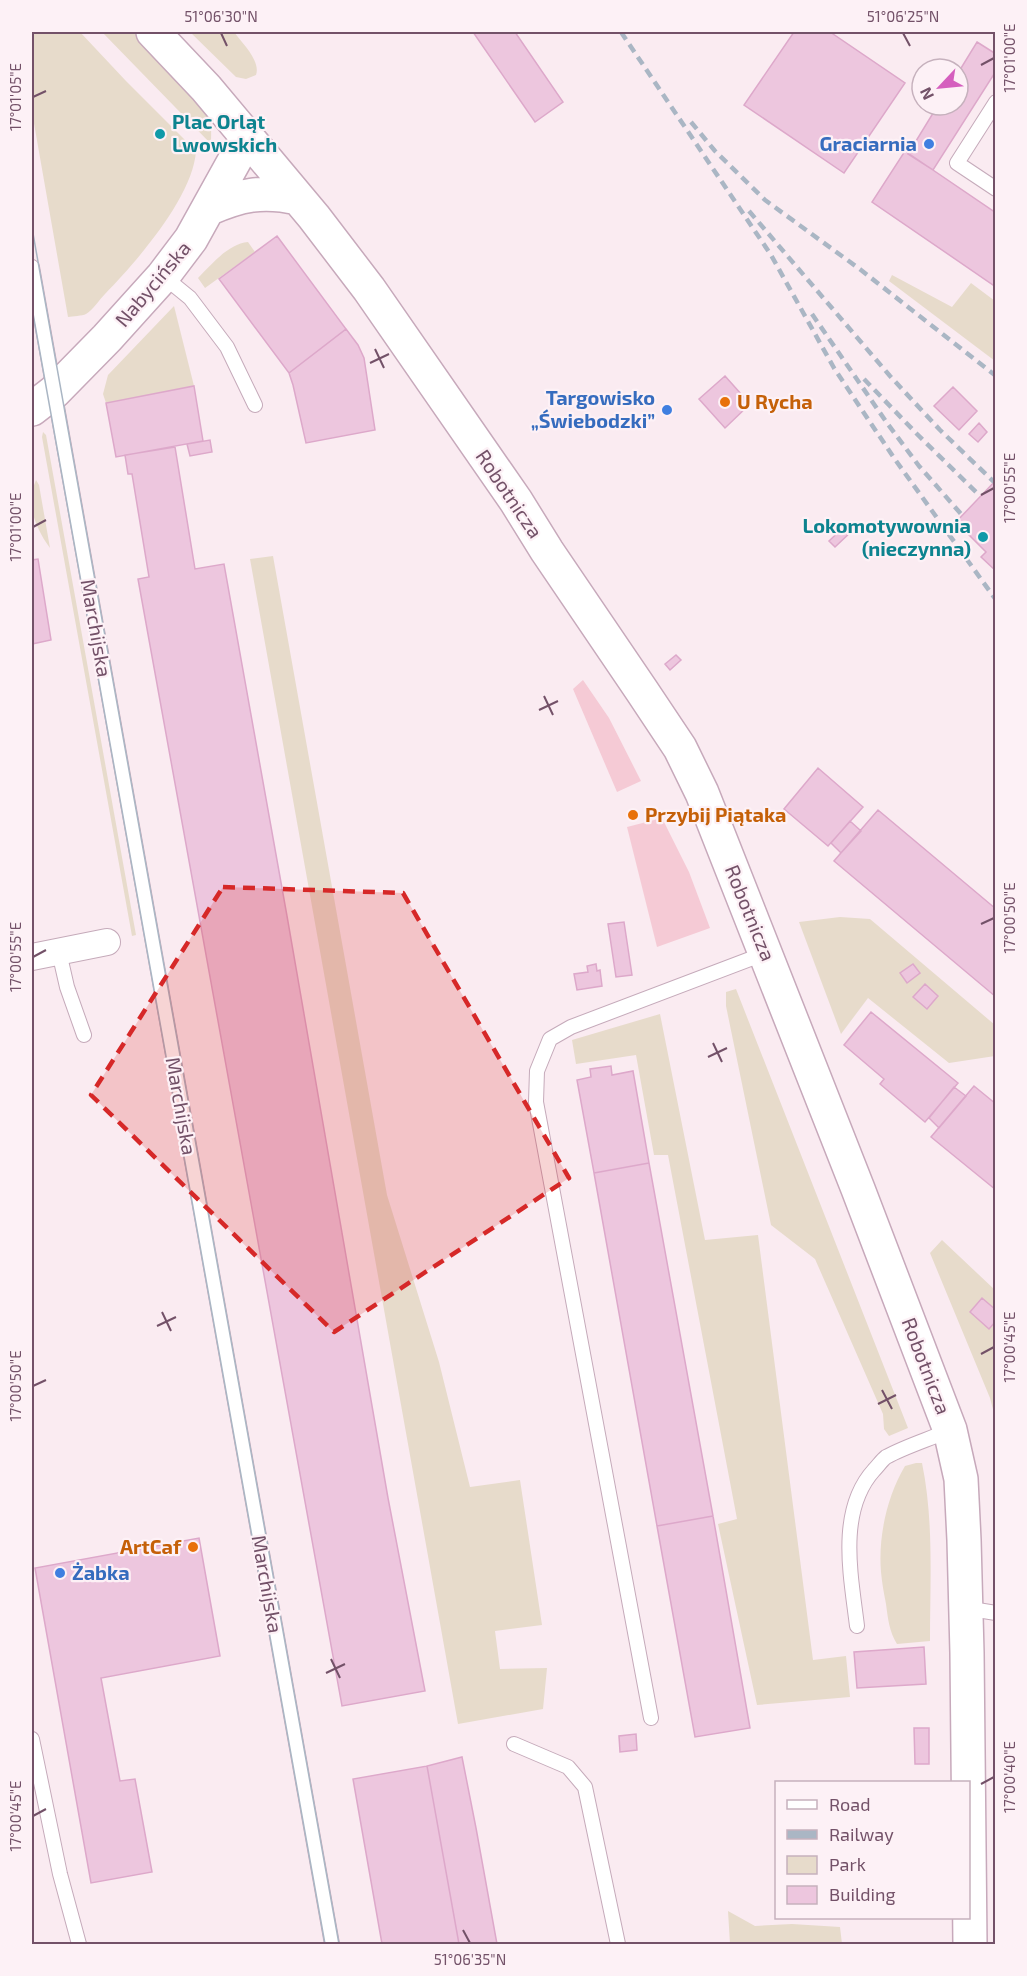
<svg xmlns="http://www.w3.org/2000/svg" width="1027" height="1976" viewBox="0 0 1027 1976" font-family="'Exo 2',sans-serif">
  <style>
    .green { fill: #e7dbcb }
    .sand { fill: #f5cad5 }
    .building { fill: #edc6de; stroke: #dda8ca; stroke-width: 1.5 }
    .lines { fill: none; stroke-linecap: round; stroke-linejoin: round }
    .lane-casing { stroke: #c5aaba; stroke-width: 16 }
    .street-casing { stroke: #c5aaba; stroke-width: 28 }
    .secondary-casing { stroke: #c7a9bb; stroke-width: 36 }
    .lane { stroke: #fff; stroke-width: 14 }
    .street { stroke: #fff; stroke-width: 26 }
    .secondary { stroke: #fff; stroke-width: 33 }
    .tram { stroke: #aab6c4; stroke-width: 1.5 }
    .rail { stroke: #aab6c4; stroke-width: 4.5; stroke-dasharray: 9 6; stroke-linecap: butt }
    .marked { fill: #d62828; fill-opacity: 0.2; stroke: #d62828; stroke-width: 4.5; stroke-dasharray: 12 8; stroke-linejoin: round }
    .ticks { fill: none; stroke: #735168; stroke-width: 2 }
    .culture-dot { fill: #0f9aa8; stroke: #fdf1f6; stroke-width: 2 }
    .shop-dot { fill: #3f7fe0; stroke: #fdf1f6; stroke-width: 2 }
    .food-dot { fill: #e8710a; stroke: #fdf1f6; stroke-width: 2 }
    .labels { text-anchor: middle; stroke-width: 4.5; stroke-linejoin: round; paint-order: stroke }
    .culture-label { font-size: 20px; font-weight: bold; fill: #0d838f; stroke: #fdf1f6; text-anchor: start }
    .shop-label { font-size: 20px; font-weight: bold; fill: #366cbe; stroke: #fdf1f6; text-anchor: end }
    .street-label { font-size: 20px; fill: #735168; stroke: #fdf1f6 }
    .food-label { font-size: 20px; font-weight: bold; fill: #c56008; stroke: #fdf1f6; text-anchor: start }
    .neatline { fill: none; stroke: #735168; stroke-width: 2 }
    .ticks-label { font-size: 15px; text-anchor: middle; fill: #735168 }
  </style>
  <rect width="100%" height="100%" fill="#faebf1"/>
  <path class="green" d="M 32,32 L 80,32 L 126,81 L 196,151 C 193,197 137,261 105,294 C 99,300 93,310 86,314 C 82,316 73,316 68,317 L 32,112 Z
    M 102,32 L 133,32 C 154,53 198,91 209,116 C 212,125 211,135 211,144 Z
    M 190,32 L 234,32 C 242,43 261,61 256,75 L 246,79 L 236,77 Z
    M 248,242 L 255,252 L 205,288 L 198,278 C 212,264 228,244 248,242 Z
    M 892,275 L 952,307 L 971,283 L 995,301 L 995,361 L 889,281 Z
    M 174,306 L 194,386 L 106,403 L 103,394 L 108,375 Z
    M 43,432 L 46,435 L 136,935 L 132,936 L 42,437 Z
    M 36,480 L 39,485 L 50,548 C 36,529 25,504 36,480 Z
    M 273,556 L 387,1195 L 439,1362 L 470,1487 L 520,1480 L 542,1625 L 495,1631 L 500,1669 L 547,1668 L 543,1709 L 458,1724 L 250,559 Z
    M 840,917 L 870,919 L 995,1025 L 995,1056 L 949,1063 L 868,998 L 841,1034 L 799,922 Z
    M 736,989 L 908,1428 L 889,1436 L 884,1429 L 883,1414 L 815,1259 L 771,1225 L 726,1006 L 726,992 Z
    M 660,1014 L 705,1240 L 758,1235 L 813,1660 L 846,1656 L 850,1697 L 757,1705 L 718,1524 L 737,1519 L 668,1155 L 654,1155 L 636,1055 L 576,1064 L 572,1040 Z
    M 942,1240 L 995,1290 L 995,1417 L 990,1398 L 930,1253 Z
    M 916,1463 L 922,1463 C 934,1521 930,1582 930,1641 L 897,1644 C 889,1631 888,1619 886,1604 C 884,1594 882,1583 881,1572 C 878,1537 887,1496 905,1466 Z
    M 728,1911 L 755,1926 L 792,1924 L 840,1927 L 842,1944 L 730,1944 Z"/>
  <path class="sand" d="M 583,680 L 609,718 L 641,781 L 617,792 L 573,689 Z
    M 662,818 L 689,872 L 710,928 L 657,947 L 627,827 Z"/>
  <path class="building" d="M 473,32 L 515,32 L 563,102 L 535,122 Z
    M 794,32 L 830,32 L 905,83 L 844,173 L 744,105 Z
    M 977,42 L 996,54 L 996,71 L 933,170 L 908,154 L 938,105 L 958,105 L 958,73 Z
    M 905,151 L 996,213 L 996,287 L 872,202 Z
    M 277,236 L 346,329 L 289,373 L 219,279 Z
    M 346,329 L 358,345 L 364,358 L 375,430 L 306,443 L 293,385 L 289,373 Z
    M 725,376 L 750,404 L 725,428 L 699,399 Z
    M 194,386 L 203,441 L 116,457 L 106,403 Z
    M 953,387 L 977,411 L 959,430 L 934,406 Z
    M 979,423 L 987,432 L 978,442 L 969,434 Z
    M 210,440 L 212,452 L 190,456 L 187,444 Z
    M 175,447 L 195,569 L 224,564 L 287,916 L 388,1498 L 425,1691 L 342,1706 L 138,579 L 149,577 L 132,474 L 128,474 L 125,455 Z
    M 996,480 L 996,571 L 981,557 L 986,552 L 956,522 Z
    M 847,524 L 853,530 L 835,547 L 829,541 Z
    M 38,559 L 51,640 L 32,644 L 32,560 Z
    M 676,655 L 681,660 L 670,670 L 665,664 Z
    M 818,768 L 863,807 L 828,846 L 784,809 Z
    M 878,810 L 996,909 L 996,997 L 834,861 Z
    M 850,821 L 861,831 L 841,853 L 831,843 Z
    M 624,922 L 632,975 L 616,977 L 608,924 Z
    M 596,964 L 597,971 L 600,970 L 602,986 L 577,990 L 574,974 L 588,972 L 587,966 Z
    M 913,964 L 920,973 L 907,983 L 900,973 Z
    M 925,984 L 938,996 L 927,1009 L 913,997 Z
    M 871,1012 L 958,1083 L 925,1122 L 880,1084 L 884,1079 L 844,1045 Z
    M 611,1066 L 612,1075 L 633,1071 L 649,1163 L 594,1173 L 577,1080 L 591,1077 L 590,1069 Z
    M 974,1086 L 996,1104 L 996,1190 L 931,1137 Z
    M 954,1087 L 966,1096 L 939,1128 L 929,1118 Z
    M 649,1163 L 713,1516 L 657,1526 L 594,1173 Z
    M 982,1298 L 996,1310 L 996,1321 L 989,1329 L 970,1312 Z
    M 713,1516 L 750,1728 L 695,1737 L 657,1526 Z
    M 199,1538 L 220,1656 L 101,1678 L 120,1781 L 135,1779 L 152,1872 L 91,1883 L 35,1568 Z
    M 924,1647 L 926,1684 L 857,1688 L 854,1652 Z
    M 914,1728 L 929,1728 L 929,1764 L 915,1764 Z
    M 636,1734 L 637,1750 L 620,1752 L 619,1736 Z
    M 462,1757 L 476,1828 L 497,1944 L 459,1944 L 427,1766 Z
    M 427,1766 L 459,1944 L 382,1944 L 353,1779 Z"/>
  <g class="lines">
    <defs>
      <path id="lane" d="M 996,102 L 957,163 L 996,189
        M 32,267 L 332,1944
        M 163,276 L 190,298 L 227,347 L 255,405
        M 59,952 L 67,987 L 84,1035
        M 965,1608 L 996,1613
        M 857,1626 C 851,1576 837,1511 874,1470 C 878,1466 882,1460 886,1457 C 906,1446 930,1439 950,1430
        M 651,1718 L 536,1102 L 537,1071 L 550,1039 L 571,1027 L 766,953
        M 32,1739 L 60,1874 L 79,1944
        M 514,1744 L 568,1767 L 585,1787 L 618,1944"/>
      <path id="street" d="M 32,957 L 107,942"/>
      <path id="secondary" d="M 153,32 L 206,88 L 314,217 L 369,289 L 516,501 L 547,551 L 642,691 L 680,748 L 702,793 L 858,1189 L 950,1430 L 961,1479 L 964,1540 L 967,1653 L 970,1944
        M 208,209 C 240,195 262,190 298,198
        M 32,409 L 54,392 L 107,338 L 163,276 L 191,239 L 247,138"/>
    </defs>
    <use href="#lane" class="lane-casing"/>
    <use href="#street" class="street-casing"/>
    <use href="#secondary" class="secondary-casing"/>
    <use href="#lane" class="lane"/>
    <use href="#street" class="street"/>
    <use href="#secondary" class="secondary"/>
    <path class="tram" d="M 32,228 L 339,1944
      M 32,308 L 325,1944"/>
    <path class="rail" d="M 621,32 L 771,255 L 834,368 L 894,458 L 996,600
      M 691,122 L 715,151 L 765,200 L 861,270 L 996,376
      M 749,211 L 890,376 L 940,430 L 994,482
      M 812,314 L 887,423 L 919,466 L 962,515
      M 864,379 L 917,434 L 980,496"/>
  </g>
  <path class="marked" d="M 223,887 L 403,893 L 569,1178 L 334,1332 L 91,1095 Z"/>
  <path class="ticks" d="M 221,33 L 227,46M 903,33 L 910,46M 981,65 L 994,58M 33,97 L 46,91M 375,349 L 384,368M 370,363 L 389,354M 981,495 L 994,488M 33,527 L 46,520M 544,696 L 553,715M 539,710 L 558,701M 981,924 L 994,918M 33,957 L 46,950M 713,1043 L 722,1062M 708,1057 L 727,1048M 162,1312 L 171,1331M 157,1326 L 176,1317M 981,1354 L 994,1347M 33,1386 L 46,1380M 882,1390 L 892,1409M 878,1404 L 896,1395M 331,1659 L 340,1678M 326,1673 L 345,1664M 981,1784 L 994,1777M 33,1816 L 46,1809M 463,1930 L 470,1943"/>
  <g class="culture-dot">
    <circle cx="160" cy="134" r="6"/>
    <circle cx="983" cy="537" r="6"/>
  </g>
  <g class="shop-dot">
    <circle cx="929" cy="144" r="6"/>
    <circle cx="667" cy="410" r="6"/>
    <circle cx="60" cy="1573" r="6"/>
  </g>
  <g class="food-dot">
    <circle cx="725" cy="402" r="6"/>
    <circle cx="633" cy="815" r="6"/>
    <circle cx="193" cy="1547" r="6"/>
  </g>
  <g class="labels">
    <g class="culture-label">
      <text x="172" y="129">Plac Orląt<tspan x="172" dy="23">Lwowskich</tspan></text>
      <text x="971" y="533" text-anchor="end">Lokomotywownia<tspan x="971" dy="23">(nieczynna)</tspan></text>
    </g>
    <g class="shop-label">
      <text x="917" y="151">Graciarnia</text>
      <text x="655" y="405">Targowisko<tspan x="655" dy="23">„Świebodzki”</tspan></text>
      <text x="72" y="1580" text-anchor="start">Żabka</text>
    </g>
    <g class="street-label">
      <text transform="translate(153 284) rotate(-50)" y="7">Nabycińska</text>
      <text transform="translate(509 494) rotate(56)" y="7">Robotnicza</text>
      <text transform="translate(96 628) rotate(80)" y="7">Marchijska</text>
      <text transform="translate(750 913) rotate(68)" y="7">Robotnicza</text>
      <text transform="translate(181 1106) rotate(80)" y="7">Marchijska</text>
      <text transform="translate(926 1366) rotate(69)" y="7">Robotnicza</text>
      <text transform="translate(267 1584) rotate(80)" y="7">Marchijska</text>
    </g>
    <g class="food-label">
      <text x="737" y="409">U Rycha</text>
      <text x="645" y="822">Przybij Piątaka</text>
      <text x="181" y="1554" text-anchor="end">ArtCaf</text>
    </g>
  </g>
  <rect width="1027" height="1976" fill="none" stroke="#fdf1f6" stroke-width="66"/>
  <rect x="775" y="1781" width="195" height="138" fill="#fdf1f6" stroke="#c6b1bd" stroke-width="1.5"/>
  <rect x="787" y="1800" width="30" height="9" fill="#ffffff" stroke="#c6b1bd" stroke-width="1.5"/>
  <text x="829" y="1811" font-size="18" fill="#735168">Road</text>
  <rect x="787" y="1830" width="30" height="9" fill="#aab6c4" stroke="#c6b1bd" stroke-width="1.5"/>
  <text x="829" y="1841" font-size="18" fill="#735168">Railway</text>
  <rect x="787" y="1856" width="30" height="18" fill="#e7dbcb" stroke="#c6b1bd" stroke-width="1.5"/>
  <text x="829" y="1871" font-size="18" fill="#735168">Park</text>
  <rect x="787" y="1886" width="30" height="18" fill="#edc6de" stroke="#c6b1bd" stroke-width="1.5"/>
  <text x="829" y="1901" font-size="18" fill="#735168">Building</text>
  <g transform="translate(940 87) rotate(244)"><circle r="28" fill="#fdf1f6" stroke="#c6b1bd" stroke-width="1.5"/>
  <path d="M0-4.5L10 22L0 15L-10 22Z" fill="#d55fbe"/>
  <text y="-9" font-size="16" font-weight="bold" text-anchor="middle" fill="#735168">N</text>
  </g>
  <rect x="33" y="33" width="961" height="1910" class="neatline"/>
  <g class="ticks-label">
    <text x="221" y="22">51°06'30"N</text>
    <text x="903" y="22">51°06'25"N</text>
    <text transform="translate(1010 58) rotate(-90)" y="5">17°01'00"E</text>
    <text transform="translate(16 97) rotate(-90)" y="5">17°01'05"E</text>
    <text transform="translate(1010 488) rotate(-90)" y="5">17°00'55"E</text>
    <text transform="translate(16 527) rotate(-90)" y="5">17°01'00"E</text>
    <text transform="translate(1010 918) rotate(-90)" y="5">17°00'50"E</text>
    <text transform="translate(16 957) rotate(-90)" y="5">17°00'55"E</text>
    <text transform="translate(1010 1347) rotate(-90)" y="5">17°00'45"E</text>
    <text transform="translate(16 1386) rotate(-90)" y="5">17°00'50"E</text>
    <text transform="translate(1010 1777) rotate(-90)" y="5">17°00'40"E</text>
    <text transform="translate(16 1816) rotate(-90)" y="5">17°00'45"E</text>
    <text x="470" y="1965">51°06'35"N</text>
  </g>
</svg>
